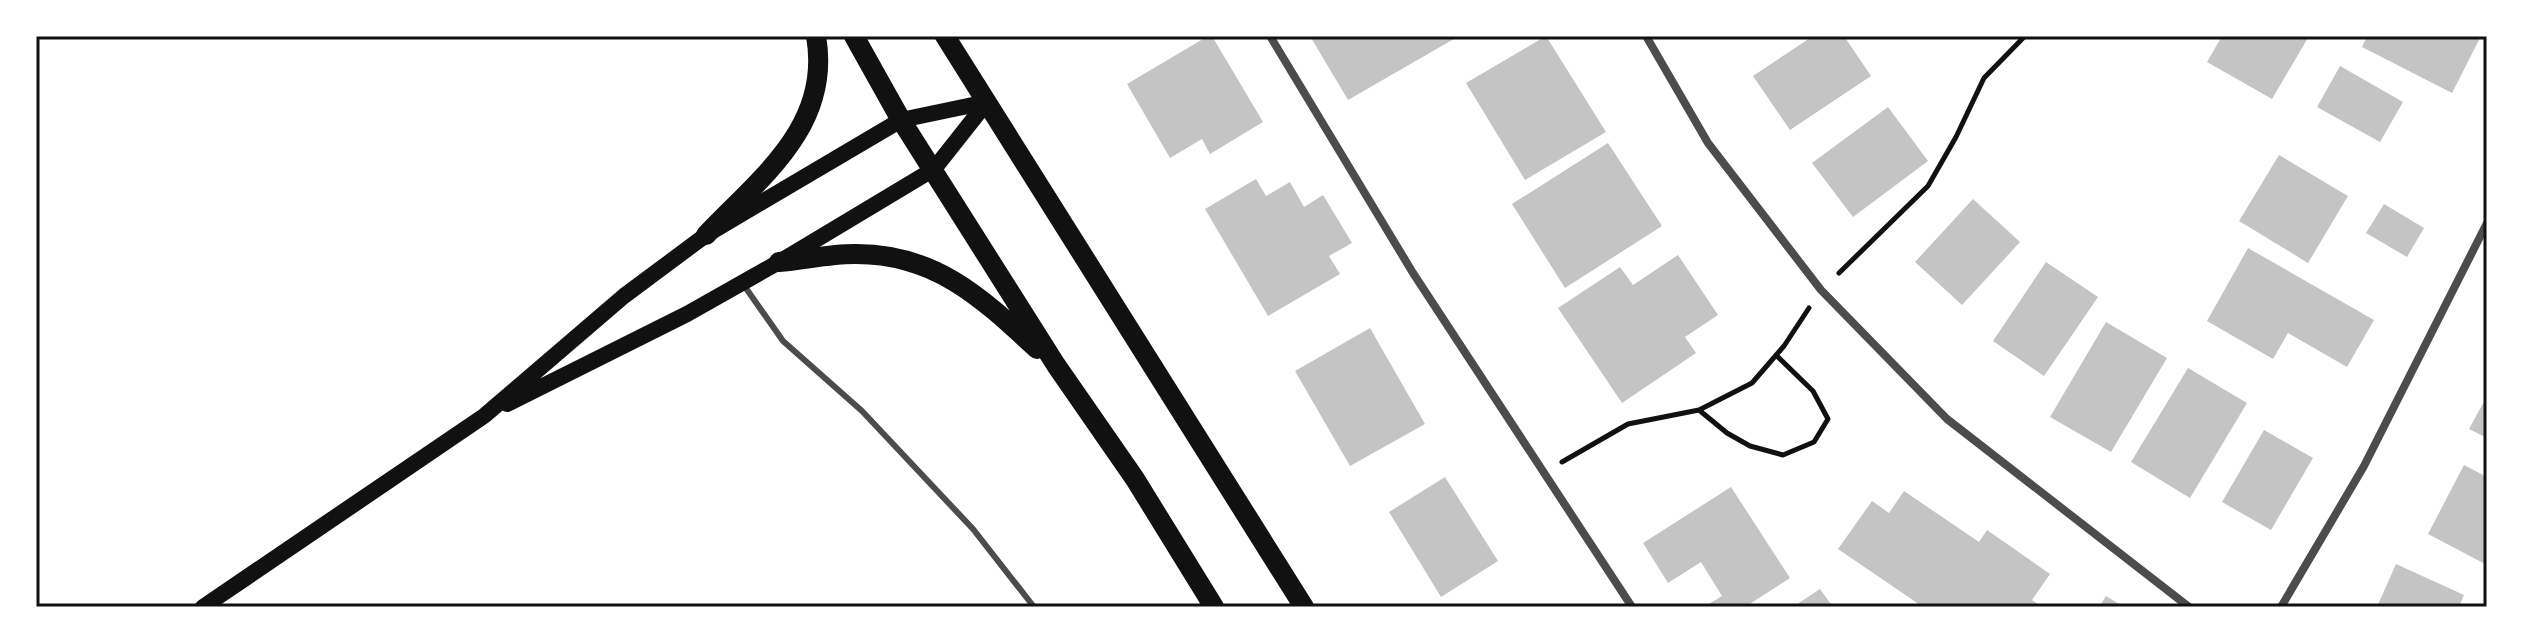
<svg xmlns="http://www.w3.org/2000/svg" width="2523" height="643" viewBox="0 0 2523 643" font-family="'Roboto Condensed',sans-serif">
  <style>
    .building { fill: #c4c4c4 }
    .lines { fill: none; stroke-linecap: round; stroke-linejoin: round }
    .path { stroke: #111; stroke-width: 5 }
    .service { stroke: #4c4c4c; stroke-width: 6 }
    .minor { stroke: #4c4c4c; stroke-width: 8 }
    .secondary { stroke: #111; stroke-width: 16 }
    .primary { stroke: #111; stroke-width: 20 }
    .neatline { fill: none; stroke: #111; stroke-width: 3 }
  </style>
  <rect width="100%" height="100%" fill="#fff"/>
  <path class="building" d="M 1208,36 L 1212,36 L 1263,122 L 1210,154 L 1202,139 L 1170,158 L 1127,84 Z
    M 1310,36 L 1459,36 L 1348,100 Z
    M 1546,36 L 1606,132 L 1525,180 L 1466,83 Z
    M 1813,36 L 1844,36 L 1871,76 L 1790,130 L 1753,76 Z
    M 2222,36 L 2309,36 L 2272,99 L 2207,62 Z
    M 2367,36 L 2481,36 L 2452,93 L 2362,47 Z
    M 2340,66 L 2403,102 L 2380,142 L 2317,107 Z
    M 1888,107 L 1928,161 L 1853,217 L 1812,163 Z
    M 1608,143 L 1662,226 L 1565,288 L 1512,204 Z
    M 2279,155 L 2348,196 L 2308,263 L 2239,221 Z
    M 1256,179 L 1266,196 L 1290,182 L 1304,207 L 1323,195 L 1352,243 L 1329,256 L 1340,274 L 1268,316 L 1205,209 Z
    M 1973,199 L 2020,242 L 1962,305 L 1915,262 Z
    M 2384,204 L 2424,228 L 2407,257 L 2366,233 Z
    M 2248,248 L 2374,320 L 2347,367 L 2288,333 L 2273,359 L 2207,321 Z
    M 1678,255 L 1718,315 L 1685,337 L 1696,353 L 1622,403 L 1558,308 L 1620,267 L 1633,285 Z
    M 2046,262 L 2098,297 L 2044,376 L 1993,341 Z
    M 2106,322 L 2167,358 L 2111,452 L 2050,417 Z
    M 1370,328 L 1425,424 L 1350,466 L 1295,371 Z
    M 2188,368 L 2247,403 L 2190,498 L 2131,462 Z
    M 2487,396 L 2487,438 L 2469,429 Z
    M 2264,430 L 2313,458 L 2271,530 L 2222,502 Z
    M 2464,465 L 2487,477 L 2487,565 L 2428,534 Z
    M 1445,477 L 1498,561 L 1441,597 L 1389,512 Z
    M 1731,487 L 1790,578 L 1745,607 L 1711,607 L 1709,604 L 1722,596 L 1701,562 L 1668,583 L 1643,543 Z
    M 1904,491 L 1979,542 L 1987,530 L 2050,574 L 2032,600 L 2042,607 L 1923,607 L 1838,549 L 1872,501 L 1889,513 Z
    M 2396,564 L 2464,595 L 2459,607 L 2377,607 Z
    M 1820,589 L 1833,607 L 1793,607 Z
    M 2106,596 L 2124,607 L 2099,607 Z"/>
  <g class="lines">
    <path class="path" d="M 1839,273 L 1928,186 L 1956,137 L 1984,78 L 2025,36
      M 1699,410 L 1727,433 L 1750,446 L 1783,455 L 1814,442 L 1828,419 L 1813,391 L 1776,355
      M 1562,462 L 1628,424 L 1699,410 L 1752,383 L 1784,346 L 1809,308"/>
    <path class="service" d="M 743,284 L 783,341 L 862,411 L 973,529 L 1034,607"/>
    <path class="minor" d="M 1270,36 L 1413,273 L 1632,607
      M 1646,36 L 1708,143 L 1821,290 L 1947,419 L 2189,607
      M 2281,607 L 2364,466 L 2487,223"/>
    <path class="secondary" d="M 507,404 L 687,314 L 779,262 L 934,169 L 987,102
      M 203,607 L 484,416 L 624,296 L 706,235 L 901,120 L 987,102"/>
    <path class="primary" d="M 854,36 L 901,120 L 1056,365 L 1135,479 L 1214,607
      M 945,36 L 1304,607
      M 706,235 C 761,177 832,126 816,36
      M 779,262 C 804,260 829,254 854,254 C 935,253 982,298 1037,349"/>
  </g>
  <rect width="2523" height="643" fill="none" stroke="#ffffff" stroke-width="76"/>
  <rect x="38" y="38" width="2447" height="567" class="neatline"/>
</svg>
